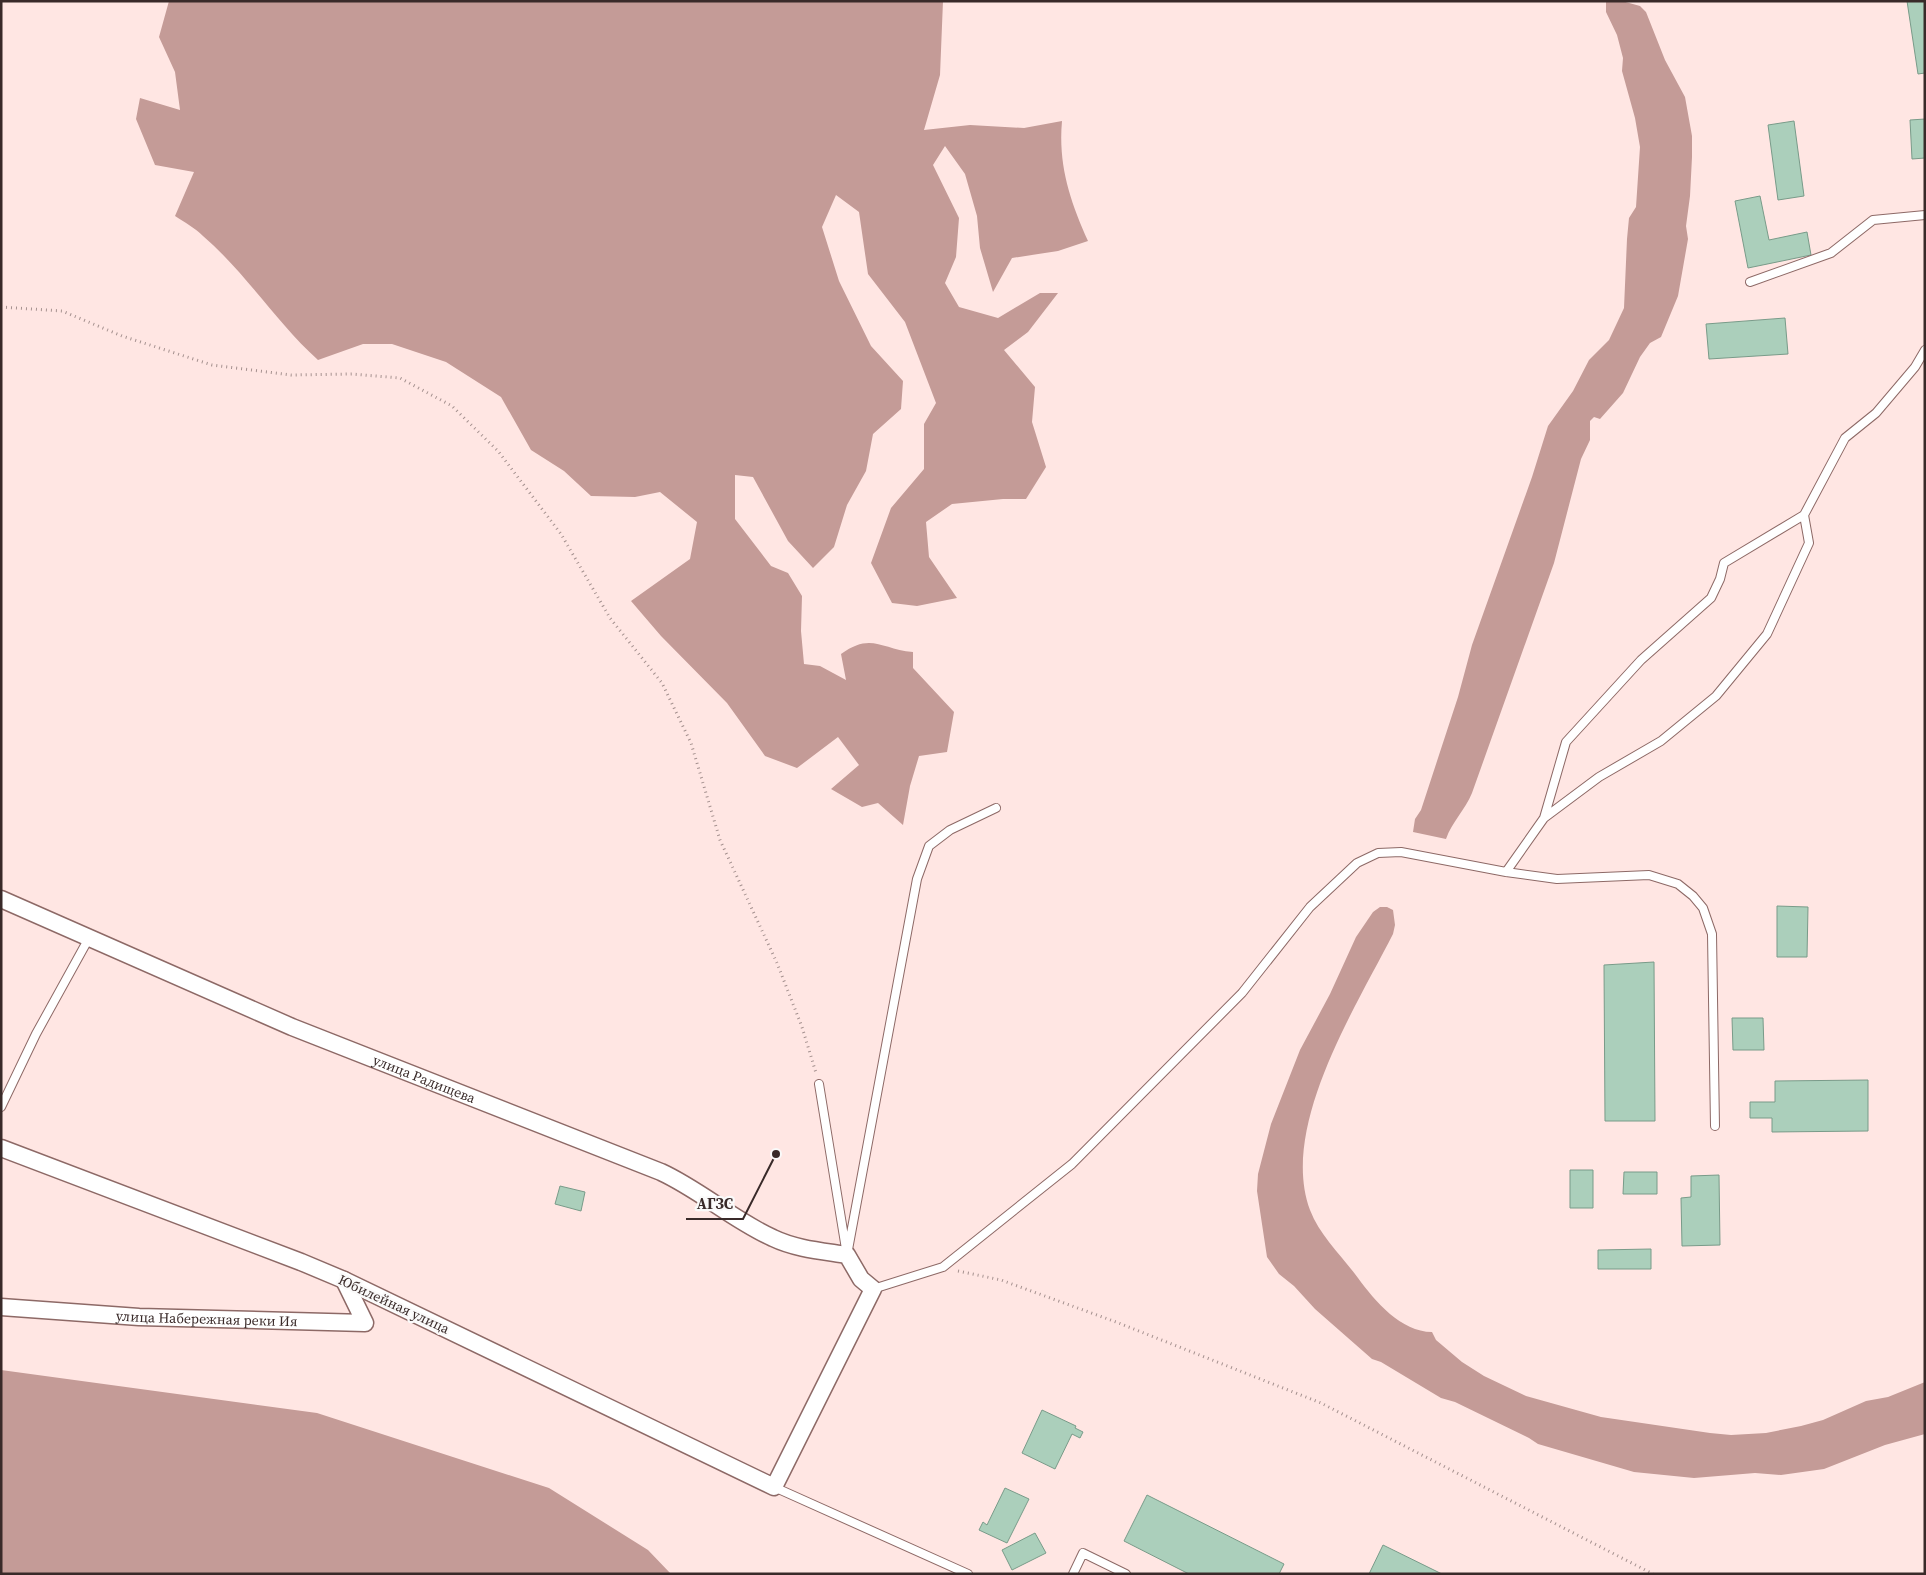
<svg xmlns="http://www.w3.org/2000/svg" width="1926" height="1575" viewBox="0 0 1926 1575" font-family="'Source Serif 4',serif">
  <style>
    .water { fill: #c49b97 }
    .building { fill: #abcfbb; stroke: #799b89 }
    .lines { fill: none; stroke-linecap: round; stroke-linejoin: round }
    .service-casing { stroke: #8d6966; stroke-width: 10 }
    .minor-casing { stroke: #8d6966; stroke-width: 19 }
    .path { stroke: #a5918f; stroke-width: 3; stroke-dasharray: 1 4; stroke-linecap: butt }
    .service { stroke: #fff; stroke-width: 8 }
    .minor { stroke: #fff; stroke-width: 16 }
    .labels { text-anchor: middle; stroke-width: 4.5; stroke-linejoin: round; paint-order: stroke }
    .street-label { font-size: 14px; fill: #392a29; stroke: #fafafa }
    .leader { fill: none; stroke: #392a29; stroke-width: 2 }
    .callout-dot { fill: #392a29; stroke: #fafafa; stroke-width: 2 }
    .callout-label { font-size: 15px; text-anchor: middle; font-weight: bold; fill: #392a29; stroke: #fafafa; stroke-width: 4.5; stroke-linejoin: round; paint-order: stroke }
  </style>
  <rect width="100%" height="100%" fill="#ffe6e3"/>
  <path class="water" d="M 169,1 L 943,1 L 940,75 L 924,130 L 970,125 L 1024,128 L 1062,121 C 1058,165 1070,201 1088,241 L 1058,251 L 1012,258 L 993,292 L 980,248 L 977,216 L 965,174 L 945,146 L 933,165 L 959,218 L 956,257 L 945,283 L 959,307 L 998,318 L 1040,293 L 1058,293 L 1028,332 L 1004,350 L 1035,387 L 1032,422 L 1046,467 L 1026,499 L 1003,499 L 952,504 L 926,522 L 929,557 L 957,598 L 917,606 L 892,603 L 871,563 L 891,508 L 924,469 L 924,424 L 936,403 L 905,322 L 868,274 L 859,212 L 836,195 L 822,227 L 839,281 L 871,346 L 903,381 L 901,409 L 873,434 L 866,471 L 847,505 L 834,547 L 813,568 L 788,541 L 753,477 L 735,475 L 735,519 L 771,566 L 788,573 L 802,596 L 801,631 L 804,664 L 820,666 L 846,680 L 841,654 C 871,632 881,649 913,652 L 913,668 L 954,712 L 947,752 L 919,756 L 910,786 L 903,825 L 878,803 L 862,807 L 831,789 L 859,765 L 838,737 L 797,768 L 765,756 L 727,703 L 661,636 L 631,601 L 690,559 L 697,522 L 660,492 L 635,497 L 591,496 L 564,471 L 531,450 L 501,397 L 446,362 L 392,344 L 363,344 L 318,360 C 276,322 246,273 203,236 C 195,228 184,222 175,216 L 194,172 L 155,165 L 136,119 L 140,98 L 180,110 L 175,72 L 159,37 Z
    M 1606,1 L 1622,1 L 1640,6 L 1646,12 L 1665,60 L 1685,97 L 1692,136 L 1692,157 L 1690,196 L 1686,226 L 1688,239 L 1678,296 L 1661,337 L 1650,343 L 1640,357 L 1623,393 L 1600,419 L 1594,417 L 1590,421 L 1590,440 L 1581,459 L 1554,563 L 1472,793 C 1465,810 1452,822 1446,839 L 1413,832 L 1415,819 L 1421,810 L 1458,697 L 1472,645 L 1532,477 L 1548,426 L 1573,391 L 1589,360 L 1609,340 L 1624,308 L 1627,239 L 1629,218 L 1636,207 L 1640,147 L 1635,118 L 1622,71 L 1623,58 L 1617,35 L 1606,12 Z
    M 1380,907 L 1387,907 L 1393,910 L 1395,925 L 1393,934 C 1356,1007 1279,1127 1310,1210 C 1320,1236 1342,1256 1358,1278 C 1375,1301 1401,1332 1432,1332 L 1436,1340 L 1462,1362 L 1484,1376 L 1526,1396 L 1601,1417 L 1710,1433 L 1731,1435 L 1766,1433 L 1801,1426 L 1823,1420 L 1866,1401 L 1888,1397 L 1925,1382 L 1925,1434 L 1885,1445 L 1824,1469 L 1781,1475 L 1755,1473 L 1694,1478 L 1634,1472 L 1538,1444 L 1529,1438 L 1455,1402 L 1441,1398 L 1381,1362 L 1372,1359 L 1315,1309 L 1294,1286 L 1279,1274 L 1267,1257 L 1257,1191 L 1258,1174 L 1271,1124 L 1300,1050 L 1330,994 L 1356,937 L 1373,912 Z
    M 1,1370 L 317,1413 L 549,1488 L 648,1550 L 671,1574 L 1,1574 Z"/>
  <path class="building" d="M 1907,1 L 1925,1 L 1925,73 L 1918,74 Z
    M 1925,119 L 1925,158 L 1912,159 L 1910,120 Z
    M 1794,121 L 1804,196 L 1778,200 L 1768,125 Z
    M 1760,196 L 1769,240 L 1807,232 L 1811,255 L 1748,268 L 1735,201 Z
    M 1785,318 L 1788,354 L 1709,359 L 1706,324 Z
    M 1777,906 L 1808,907 L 1807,957 L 1777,957 Z
    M 1654,962 L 1655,1121 L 1605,1121 L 1604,965 Z
    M 1732,1018 L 1763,1018 L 1764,1050 L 1733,1050 Z
    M 1868,1080 L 1868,1131 L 1772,1132 L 1772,1118 L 1750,1118 L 1750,1102 L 1775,1102 L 1775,1081 Z
    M 1570,1170 L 1593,1170 L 1593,1208 L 1570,1208 Z
    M 1624,1172 L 1657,1172 L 1657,1194 L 1623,1194 Z
    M 1719,1175 L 1720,1245 L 1682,1246 L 1681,1198 L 1691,1197 L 1691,1176 Z
    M 560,1186 L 585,1192 L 581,1211 L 555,1204 Z
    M 1651,1249 L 1651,1269 L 1598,1269 L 1598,1250 Z
    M 1042,1410 L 1076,1426 L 1075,1428 L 1083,1432 L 1080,1438 L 1072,1434 L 1055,1469 L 1022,1453 Z
    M 1005,1488 L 1029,1499 L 1007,1543 L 979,1530 L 983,1522 L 987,1525 Z
    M 1147,1495 L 1284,1564 L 1279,1574 L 1189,1574 L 1124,1541 Z
    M 1035,1533 L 1046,1553 L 1012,1570 L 1002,1550 Z
    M 1383,1545 L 1442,1574 L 1369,1574 Z"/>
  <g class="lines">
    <defs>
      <path id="service" d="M 1750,282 L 1831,253 L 1873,220 L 1925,215
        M 1544,818 L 1566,742 L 1641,660 L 1711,598 L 1720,579 L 1724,563 L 1804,515 L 1845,438 L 1876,413 L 1915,367 L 1925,350
        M 1506,872 L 1544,818 L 1599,777 L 1661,741 L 1716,696 L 1767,634 L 1809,543 L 1804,515
        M 819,1084 L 846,1249
        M 1,1107 L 36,1034 L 89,938
        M 847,1255 L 917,879 L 929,846 L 950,830 L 996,808
        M 873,1289 L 943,1267 L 1072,1164 L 1242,993 L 1310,907 L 1357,863 L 1378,853 L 1401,852 L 1506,872 L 1557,879 L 1649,875 L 1678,884 L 1693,896 L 1703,908 L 1712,934 L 1715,1126
        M 774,1487 L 968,1574
        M 1073,1574 L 1083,1553 L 1126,1574"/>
      <g id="minor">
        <path id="s1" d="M 1,899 L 292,1027 L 661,1172 C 700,1190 733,1220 773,1238 C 796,1249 822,1251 847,1255 L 861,1279 L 873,1289 L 774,1487 L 344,1280 L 301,1262 L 1,1148"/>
        <path id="s2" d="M 1,1307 L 139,1317 L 365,1323 L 344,1280"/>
      </g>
    </defs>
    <use href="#service" class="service-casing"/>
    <use href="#minor" class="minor-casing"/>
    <path class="path" d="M 1,307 L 62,311 L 122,336 L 212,365 L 291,375 L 352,374 L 400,378 L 452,406 L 498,451 L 561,534 L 610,618 L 662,683 L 691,743 L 720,840 L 777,963 L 802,1027 L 816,1073
      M 958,1271 L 1001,1280 L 1116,1322 L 1321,1403 L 1653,1574"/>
    <use href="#service" class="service"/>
    <use href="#minor" class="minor"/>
  </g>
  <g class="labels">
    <g class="street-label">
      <text dy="5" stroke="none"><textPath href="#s1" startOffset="460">улица Радищева</textPath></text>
      <text transform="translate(394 1304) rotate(25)" y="5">Юбилейная улица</text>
      <text dy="5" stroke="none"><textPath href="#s2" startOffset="206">улица Набережная реки Ия</textPath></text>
    </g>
  </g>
  <path class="leader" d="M776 1154L743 1219H686"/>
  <circle class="callout-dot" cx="776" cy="1154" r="5"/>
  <g class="callout-label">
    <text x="715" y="1209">АГЗС</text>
  </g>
  <rect width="1926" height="1575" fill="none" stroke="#392a29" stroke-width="5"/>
</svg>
